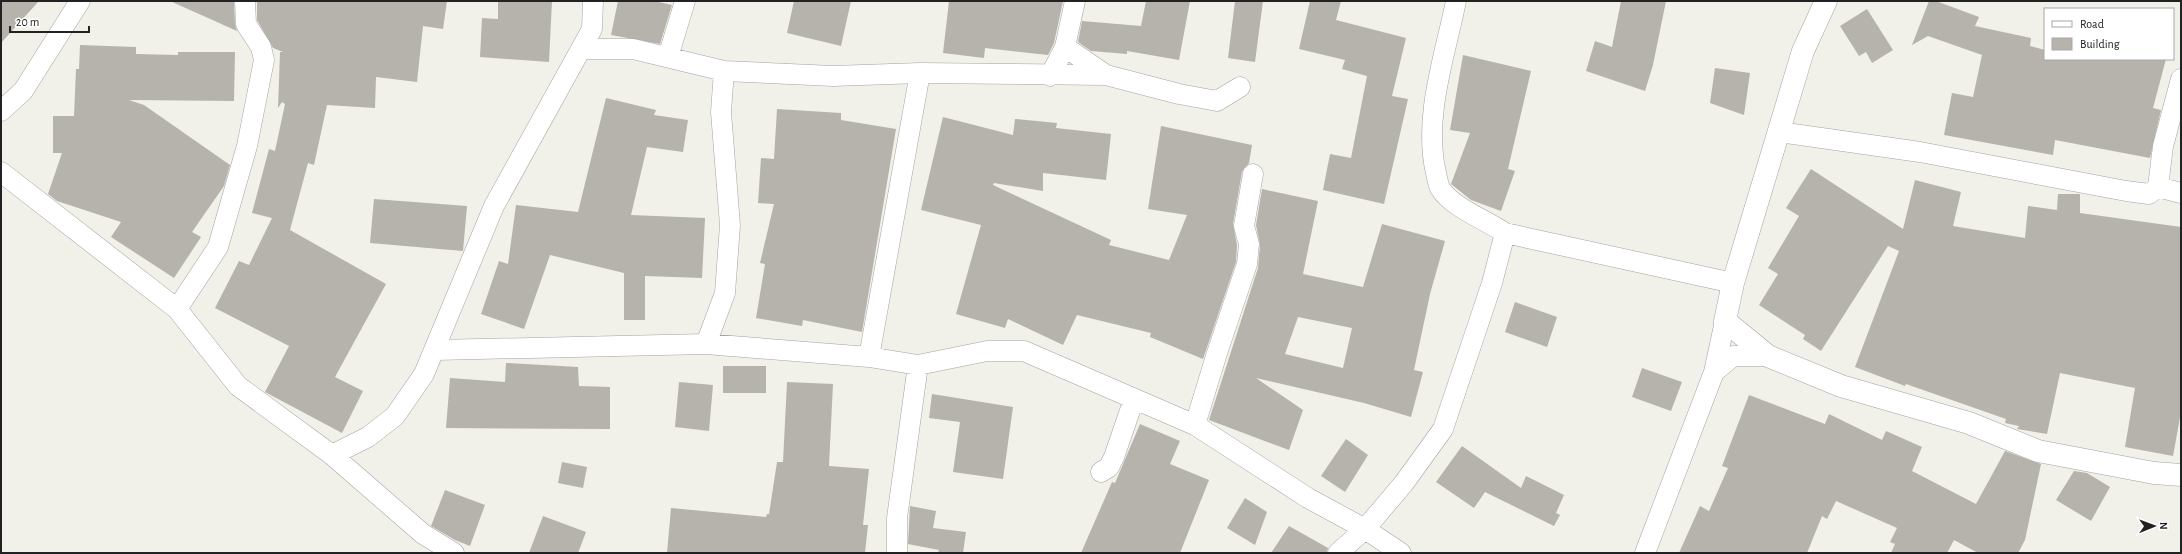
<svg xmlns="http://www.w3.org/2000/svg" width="2182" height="554" viewBox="0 0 2182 554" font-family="'Alegreya Sans',sans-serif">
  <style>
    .building { fill: #b6b3ac; fill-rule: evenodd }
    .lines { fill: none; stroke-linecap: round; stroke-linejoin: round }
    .minor-casing { stroke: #a3a3a3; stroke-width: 21 }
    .tertiary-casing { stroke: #a3a3a3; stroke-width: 23 }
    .minor { stroke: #fff; stroke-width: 20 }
    .tertiary { stroke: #fff; stroke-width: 22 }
  </style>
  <rect width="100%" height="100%" fill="#f1f0e9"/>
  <path class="building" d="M 1,1 L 39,1 L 1,43 Z
    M 170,1 L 234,1 L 235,24 L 237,31 Z
    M 257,1 L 447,1 L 443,29 L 423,26 L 417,82 L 376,77 L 375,108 L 327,105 L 314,165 L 308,163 L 290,230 L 386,284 L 335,377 L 363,391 L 342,433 L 265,392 L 289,346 L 215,308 L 239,261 L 249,265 L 272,218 L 252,213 L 269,149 L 275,151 L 285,104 L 282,102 L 278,108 L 280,52 L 283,52 L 273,48 L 257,20 Z
    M 498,1 L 552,1 L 549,62 L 480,57 L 482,18 L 498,19 Z
    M 618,1 L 654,1 L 672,5 L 660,44 L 611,35 Z
    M 794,1 L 851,1 L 841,46 L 787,33 Z
    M 949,1 L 1063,1 L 1054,43 L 1048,55 L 985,48 L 984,58 L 943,53 Z
    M 1146,1 L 1190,1 L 1179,60 L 1127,51 L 1127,54 L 1091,51 L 1078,42 L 1082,21 L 1141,26 Z
    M 1235,1 L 1263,1 L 1255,62 L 1228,58 Z
    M 1310,1 L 1341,1 L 1336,20 L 1406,38 L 1392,96 L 1408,99 L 1384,204 L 1323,190 L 1330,154 L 1351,158 L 1367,76 L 1342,69 L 1345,60 L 1299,49 Z
    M 1621,1 L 1666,1 L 1653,65 L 1645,91 L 1586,71 L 1595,41 L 1612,47 Z
    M 1929,1 L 1936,1 L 1979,17 L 1975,26 L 2031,38 L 2030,46 L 2045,50 L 2045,59 L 2166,59 L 2153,108 L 2161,110 L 2150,158 L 2055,140 L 2053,155 L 1944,135 L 1952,93 L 1973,97 L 1982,55 L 1928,36 L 1912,45 Z
    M 1867,9 L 1893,50 L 1872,63 L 1866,52 L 1859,56 L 1840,26 Z
    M 80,45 L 136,47 L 136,54 L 178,55 L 178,52 L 235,52 L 234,101 L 129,100 L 144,105 L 230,165 L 224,186 L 192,232 L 201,237 L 174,278 L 111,237 L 121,222 L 57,201 L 48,194 L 62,153 L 53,153 L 53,116 L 74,116 L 76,69 L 79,69 Z
    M 1463,55 L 1531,71 L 1508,169 L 1515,171 L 1501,211 L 1471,200 L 1451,184 L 1470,133 L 1450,130 Z
    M 1715,68 L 1750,73 L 1744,115 L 1710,103 Z
    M 606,98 L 656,110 L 654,115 L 688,120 L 683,152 L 647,147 L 631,215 L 705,218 L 702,278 L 645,276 L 645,320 L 624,320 L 624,273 L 550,255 L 524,329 L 481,314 L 499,261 L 508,264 L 516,205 L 578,212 Z
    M 777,109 L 841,113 L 841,120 L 896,129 L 862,332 L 803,320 L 802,326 L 756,318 L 765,264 L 760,263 L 774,204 L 758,203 L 761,158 L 774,159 Z
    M 943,117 L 1013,135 L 1015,119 L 1057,123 L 1056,128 L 1111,134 L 1106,180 L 1043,173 L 1043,191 L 994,183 L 993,185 L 1111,240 L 1109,245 L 1169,260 L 1187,215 L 1148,209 L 1161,126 L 1252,145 L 1249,163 L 1242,172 L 1233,224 L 1237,245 L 1236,262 L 1203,359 L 1150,337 L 1151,333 L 1077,315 L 1063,345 L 1008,319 L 1005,328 L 956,314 L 981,225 L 921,210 Z
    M 1811,169 L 1903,229 L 1915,180 L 1961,192 L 1953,226 L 2025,238 L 2028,206 L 2057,210 L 2058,194 L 2080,194 L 2080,213 L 2181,227 L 2181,412 L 2173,456 L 2125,447 L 2135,388 L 2060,373 L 2047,434 L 2017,429 L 2019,426 L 2005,423 L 2006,419 L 1906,384 L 1905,386 L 1855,367 L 1899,251 L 1888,246 L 1821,351 L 1803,339 L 1805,335 L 1759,305 L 1778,274 L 1768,268 L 1799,216 L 1786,208 Z
    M 1262,189 L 1318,201 L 1303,274 L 1363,287 L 1382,224 L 1445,241 L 1430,294 L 1414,370 L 1423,372 L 1411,417 L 1364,403 L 1256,378 L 1303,410 L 1289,450 L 1209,420 L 1258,268 L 1260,245 L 1256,225 ZM 1298,317 L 1352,328 L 1343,368 L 1285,354 Z
    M 374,199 L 467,206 L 463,251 L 370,243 Z
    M 1515,302 L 1557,317 L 1547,347 L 1505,332 Z
    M 506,363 L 578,367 L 579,386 L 610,387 L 610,429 L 446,428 L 450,378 L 505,382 Z
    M 723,366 L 766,366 L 766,393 L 723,393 Z
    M 1642,368 L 1682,382 L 1671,411 L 1632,397 Z
    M 679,382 L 713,385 L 709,431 L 675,427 Z
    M 787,382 L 833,384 L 829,466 L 869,469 L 863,525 L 868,525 L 865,553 L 667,553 L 671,508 L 766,517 L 767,514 L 769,514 L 777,462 L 783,462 Z
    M 932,394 L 1013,407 L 1003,479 L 953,472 L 960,422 L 929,418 Z
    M 1749,395 L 1825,424 L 1829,414 L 1882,440 L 1886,431 L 1922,447 L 1912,471 L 1976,504 L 2005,451 L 2041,464 L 2025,540 L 2018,553 L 1978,553 L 1954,540 L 1947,553 L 1891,553 L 1895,544 L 1890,542 L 1897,528 L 1836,501 L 1827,519 L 1822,516 L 1807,553 L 1679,553 L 1700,506 L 1709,511 L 1728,468 L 1722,466 Z
    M 1140,424 L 1180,441 L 1170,464 L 1209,480 L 1180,553 L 1081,553 L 1112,482 L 1115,483 Z
    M 1346,439 L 1368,455 L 1345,492 L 1321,476 Z
    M 1462,446 L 1521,488 L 1526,476 L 1564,495 L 1556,513 L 1560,515 L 1554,526 L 1485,492 L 1474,508 L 1436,482 Z
    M 562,462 L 587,467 L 583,488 L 558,483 Z
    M 2074,471 L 2087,473 L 2110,487 L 2091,521 L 2056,500 Z
    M 445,490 L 485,505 L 470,546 L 455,540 L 431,526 Z
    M 1245,498 L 1267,512 L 1255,545 L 1227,528 Z
    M 910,506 L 936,511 L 933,528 L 966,532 L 963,553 L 938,553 L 939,550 L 908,544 Z
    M 543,516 L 586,532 L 578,553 L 529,553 Z
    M 1289,526 L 1328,548 L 1327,553 L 1271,553 Z"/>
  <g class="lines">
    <defs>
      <path id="minor" d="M 1456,1 C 1445,56 1423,117 1436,173 C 1437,177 1438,184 1440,188 C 1451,207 1486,220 1505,233 L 1733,283
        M 1065,47 L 1106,75 L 1179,94 L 1217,101 L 1240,87
        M 582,49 L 633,49 L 724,71 L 833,76 L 920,73 L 1106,75
        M 668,57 L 685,1
        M 1050,76 L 1065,47 L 1075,1
        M 1,111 L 23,91 L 80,1
        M 1779,132 L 1920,152 L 2126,191 L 2149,194 L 2158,187 L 2163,146 L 2181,79
        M 1,172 L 177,309 L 238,386 L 332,455 L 423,534 L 454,553
        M 2158,187 L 2181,193
        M 177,309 L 218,247 L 247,146 L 264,60 L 261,47 L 246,24 L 245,1
        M 706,344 L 725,293 L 730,225 L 721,112 L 724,71
        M 436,350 L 706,344 L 869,357 L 918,365 L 987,351 L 1024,351 L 1195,425 L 1308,498 L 1365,529 L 1401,553
        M 869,357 L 920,73
        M 1714,372 L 1733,356 L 1768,356
        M 1195,425 L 1217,353 L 1247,264 L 1249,244 L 1244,226 L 1253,174
        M 332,455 L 368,437 L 395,416 L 424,374 L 494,206 L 592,29 L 593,1
        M 1101,472 L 1109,467 L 1114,457 L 1134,399
        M 897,553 L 897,518 L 918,365
        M 1338,553 L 1365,529 L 1404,483 L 1443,429 L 1492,283 L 1505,233
        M 1645,553 L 1714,372 L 1725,321"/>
      <path id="tertiary" d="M 1826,1 L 1803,51 L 1733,283 L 1725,321 L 1768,356 L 1841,386 L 1969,423 L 2038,451 L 2154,473 L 2181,475"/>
    </defs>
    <use href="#minor" class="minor-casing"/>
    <use href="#tertiary" class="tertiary-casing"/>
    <use href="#minor" class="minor"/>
    <use href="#tertiary" class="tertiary"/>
  </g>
  <rect width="2182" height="554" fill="none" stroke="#222222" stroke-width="4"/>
  <rect x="2044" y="8" width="130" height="52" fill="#ffffff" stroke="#a7a7a7"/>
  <rect x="2052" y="21" width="20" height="6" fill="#ffffff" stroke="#a7a7a7"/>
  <text x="2080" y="28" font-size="12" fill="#222222">Road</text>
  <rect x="2052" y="38" width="20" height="12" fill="#b6b3ac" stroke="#a7a7a7"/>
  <text x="2080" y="48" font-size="12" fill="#222222">Building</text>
  <g transform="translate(2154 526) rotate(89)" stroke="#ffffff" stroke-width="3" paint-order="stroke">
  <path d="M0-3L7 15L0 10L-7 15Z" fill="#222222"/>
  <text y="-6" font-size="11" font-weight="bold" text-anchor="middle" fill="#222222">N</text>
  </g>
  <path d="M10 26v6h79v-6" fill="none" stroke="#222222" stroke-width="2"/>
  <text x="16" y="26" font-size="12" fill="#222222" stroke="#ffffff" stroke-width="3" paint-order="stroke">20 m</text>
</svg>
